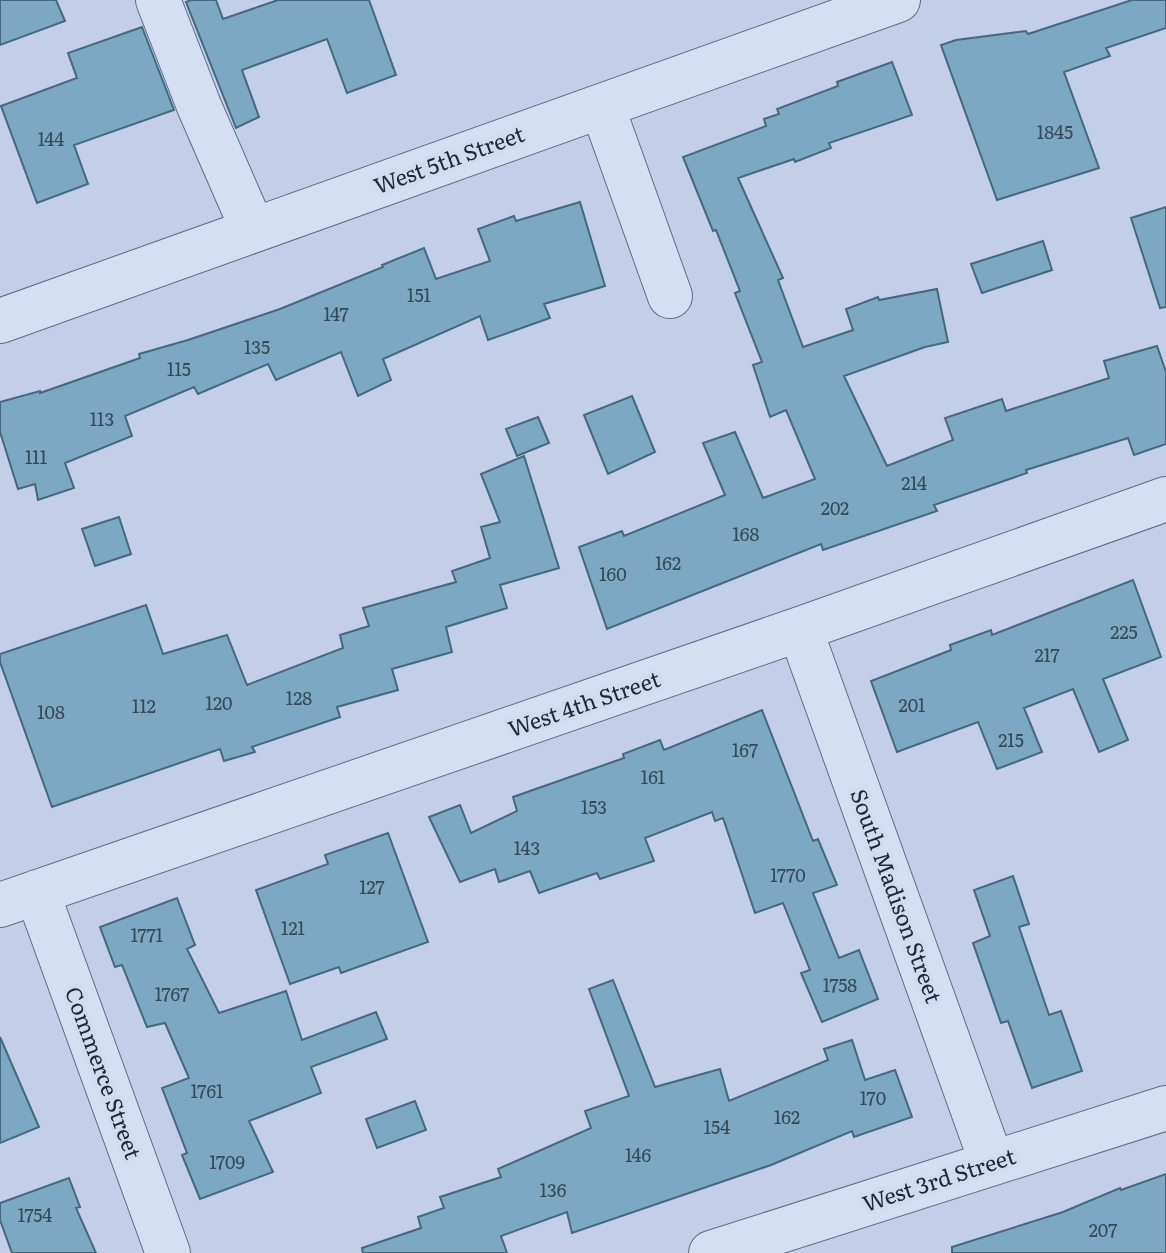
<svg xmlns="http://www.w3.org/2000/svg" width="1166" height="1253" viewBox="0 0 1166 1253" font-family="Literata,serif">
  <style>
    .building { fill: #7ca8c3; stroke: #44687d; stroke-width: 2 }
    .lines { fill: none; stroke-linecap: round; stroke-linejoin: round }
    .minor-casing { stroke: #5b6e81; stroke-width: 46 }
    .minor { stroke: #d5dff4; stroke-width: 44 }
    .labels { text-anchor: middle; stroke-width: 8; stroke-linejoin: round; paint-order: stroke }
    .number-label { font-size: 18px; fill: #364956 }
    .street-label { font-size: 22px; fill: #1e2932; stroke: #d1dbf1 }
  </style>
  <rect width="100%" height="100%" fill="#c3cfe9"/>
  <path class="building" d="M 0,0 L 56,0 L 65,21 L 0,45 Z
    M 191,0 L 216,0 L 223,19 L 278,0 L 369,0 L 396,75 L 347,93 L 327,39 L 242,70 L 259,117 L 236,128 L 186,2 Z
    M 1132,0 L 1166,0 L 1166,28 L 1106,48 L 1110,56 L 1064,72 L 1099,168 L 997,200 L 941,45 L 956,40 L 1026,31 L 1028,34 Z
    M 142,27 L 174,110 L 74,145 L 88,184 L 37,203 L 1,106 L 77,78 L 68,53 Z
    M 892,62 L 912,115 L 829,143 L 831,148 L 795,162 L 794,159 L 738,178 L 783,278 L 778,280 L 803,347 L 853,330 L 846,309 L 878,297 L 879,300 L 937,289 L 948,342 L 925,347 L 844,376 L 887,466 L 953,440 L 945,418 L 1002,399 L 1006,411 L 1109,378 L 1104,361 L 1157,346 L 1166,372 L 1166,444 L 1134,455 L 1128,438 L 1026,470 L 1027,473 L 934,505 L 937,511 L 823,550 L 821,544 L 607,629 L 579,547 L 622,531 L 624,536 L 725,495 L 703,443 L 735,432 L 763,498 L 815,479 L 786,410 L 770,417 L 753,365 L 762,362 L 735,293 L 740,291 L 716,230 L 713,231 L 683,157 L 766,126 L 764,119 L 779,114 L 777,109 L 838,86 L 837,82 Z
    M 580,202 L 605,286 L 544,304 L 550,318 L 488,340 L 480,316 L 383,359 L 391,380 L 358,396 L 341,352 L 276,380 L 268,364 L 198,394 L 194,387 L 125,416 L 132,436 L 65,463 L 74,488 L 38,500 L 35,484 L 18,489 L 0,432 L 0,402 L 40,391 L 40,393 L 140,358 L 139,354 L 188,340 L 280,309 L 383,267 L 382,265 L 424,248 L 436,279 L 490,261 L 478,229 L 514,216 L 516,221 Z
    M 1166,207 L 1166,307 L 1160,308 L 1131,218 Z
    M 1043,241 L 1052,270 L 982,293 L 971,264 Z
    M 632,396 L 655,452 L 608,474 L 584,415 Z
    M 538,417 L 549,443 L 517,456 L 506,429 Z
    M 524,456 L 559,568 L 500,585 L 507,608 L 446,627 L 452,652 L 392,669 L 398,690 L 337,707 L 340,717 L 252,747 L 255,752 L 224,761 L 220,749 L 52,807 L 0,662 L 0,654 L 146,605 L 163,654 L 227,635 L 247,685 L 343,648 L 340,635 L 369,626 L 363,608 L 456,582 L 452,571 L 490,558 L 481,527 L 500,522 L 481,474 Z
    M 119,517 L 131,554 L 95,566 L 82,529 Z
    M 1133,580 L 1161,657 L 1103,679 L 1128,740 L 1099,752 L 1073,689 L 1024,708 L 1042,752 L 997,769 L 978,722 L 897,752 L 871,681 L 951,650 L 950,645 L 991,630 L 992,635 Z
    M 762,710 L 813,841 L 818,839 L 837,885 L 813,893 L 839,958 L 859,950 L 878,999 L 822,1022 L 801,973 L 810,970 L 783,903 L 755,913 L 723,818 L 715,821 L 712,812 L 645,838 L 654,861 L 600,879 L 597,873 L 539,893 L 530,871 L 499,882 L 495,869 L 460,882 L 429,817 L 460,805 L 471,833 L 517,811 L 513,797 L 624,758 L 623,754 L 660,740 L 664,750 Z
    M 388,833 L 428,942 L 341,973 L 339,967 L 290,984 L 256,890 L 328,864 L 325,855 Z
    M 1013,876 L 1029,924 L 1019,927 L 1049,1015 L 1061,1011 L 1082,1071 L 1032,1088 L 1008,1021 L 1001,1023 L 973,943 L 990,936 L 974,890 Z
    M 177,898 L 195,945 L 187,949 L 219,1013 L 286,991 L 302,1040 L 376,1012 L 387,1039 L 311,1067 L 321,1093 L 249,1121 L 273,1172 L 200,1199 L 182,1155 L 187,1153 L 162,1088 L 189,1078 L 165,1023 L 147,1027 L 122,965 L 115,967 L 100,927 Z
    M 613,980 L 655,1087 L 720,1069 L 729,1101 L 828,1060 L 824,1049 L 852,1040 L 865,1080 L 895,1070 L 912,1117 L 854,1137 L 852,1131 L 771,1165 L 572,1233 L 567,1212 L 501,1236 L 507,1253 L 363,1253 L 362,1248 L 421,1228 L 418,1217 L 444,1208 L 440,1197 L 501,1177 L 498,1169 L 591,1128 L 585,1111 L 629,1096 L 589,989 Z
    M 0,1037 L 39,1127 L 0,1143 Z
    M 415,1101 L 426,1130 L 377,1148 L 366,1119 Z
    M 1166,1174 L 1166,1253 L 952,1253 L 952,1247 L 1063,1212 L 1120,1188 L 1121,1190 Z
    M 69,1178 L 80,1207 L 76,1208 L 96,1253 L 12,1253 L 0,1220 L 0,1203 Z"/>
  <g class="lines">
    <defs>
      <path id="minor" d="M 158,0 L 199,106 L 253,230
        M 602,106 L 670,296
        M 0,321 L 898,0
        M 800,629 L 992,1163
        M 37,892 L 168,1253
        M 0,905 L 800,629 L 1166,499
        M 711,1253 L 1166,1108"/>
    </defs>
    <use href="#minor" class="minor-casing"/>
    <use href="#minor" class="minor"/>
  </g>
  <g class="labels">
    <g class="number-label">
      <text x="1055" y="139">1845</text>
      <text x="51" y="146">144</text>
      <text x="419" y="302">151</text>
      <text x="336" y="321">147</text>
      <text x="257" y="354">135</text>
      <text x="179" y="376">115</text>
      <text x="102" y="426">113</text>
      <text x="36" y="464">111</text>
      <text x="914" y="490">214</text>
      <text x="835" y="515">202</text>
      <text x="746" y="541">168</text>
      <text x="668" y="570">162</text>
      <text x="613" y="581">160</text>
      <text x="1124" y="639">225</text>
      <text x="1047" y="662">217</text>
      <text x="299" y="705">128</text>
      <text x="219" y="710">120</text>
      <text x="912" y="712">201</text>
      <text x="144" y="713">112</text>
      <text x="51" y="719">108</text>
      <text x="1011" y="747">215</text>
      <text x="745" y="757">167</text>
      <text x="653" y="784">161</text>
      <text x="594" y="814">153</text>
      <text x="527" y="855">143</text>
      <text x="788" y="882">1770</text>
      <text x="372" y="894">127</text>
      <text x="293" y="935">121</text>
      <text x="147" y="942">1771</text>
      <text x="840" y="992">1758</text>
      <text x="172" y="1001">1767</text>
      <text x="207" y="1098">1761</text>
      <text x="873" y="1105">170</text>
      <text x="787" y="1124">162</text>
      <text x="717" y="1134">154</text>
      <text x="638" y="1162">146</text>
      <text x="227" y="1169">1709</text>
      <text x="553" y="1197">136</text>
      <text x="35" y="1222">1754</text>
      <text x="1103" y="1237">207</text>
    </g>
    <g class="street-label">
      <text transform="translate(449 160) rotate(-20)" y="8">West 5th Street</text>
      <text transform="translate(584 704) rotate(-19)" y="8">West 4th Street</text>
      <text transform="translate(896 896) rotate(70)" y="8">South Madison Street</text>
      <text transform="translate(103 1073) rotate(70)" y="8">Commerce Street</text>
      <text transform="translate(939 1180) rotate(-18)" y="8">West 3rd Street</text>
    </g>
  </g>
</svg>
